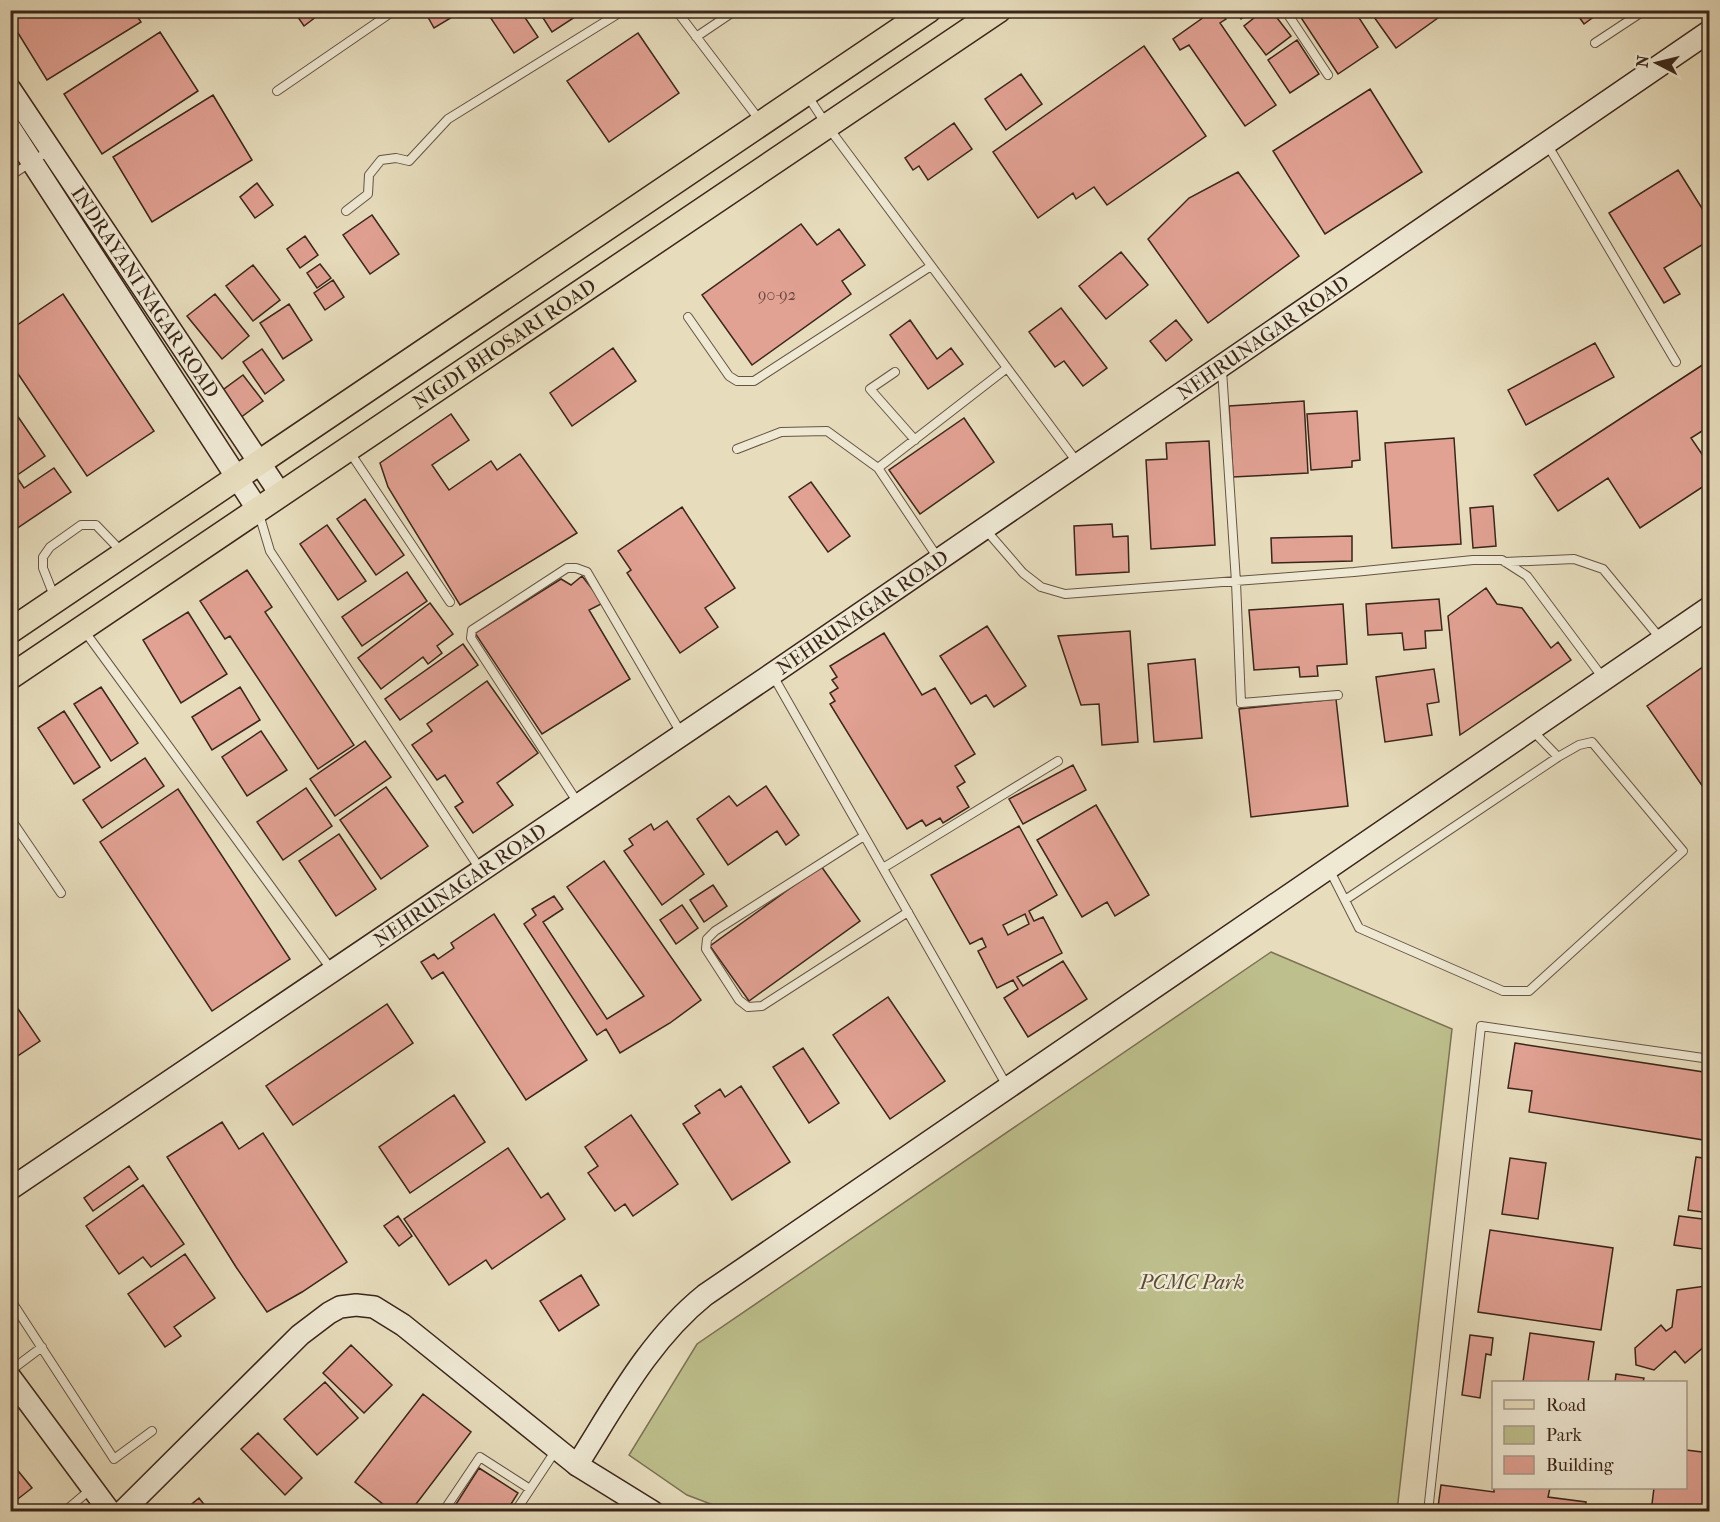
<svg xmlns="http://www.w3.org/2000/svg" width="1720" height="1522" viewBox="0 0 1720 1522" font-family="'IM FELL French Canon',serif">
  <style>
    .green { fill: #bdbf8c; stroke: #7c7253; stroke-width: 1.5 }
    .building { fill: #e1a193; stroke: #3b261a; stroke-width: 1.5; fill-rule: evenodd }
    .lines { fill: none; stroke-linecap: round; stroke-linejoin: round }
    .lane-casing { stroke: #665443; stroke-width: 10 }
    .secondary-casing { stroke: #3b261a; stroke-width: 24 }
    .primary-casing { stroke: #3b261a; stroke-width: 27 }
    .lane { stroke: #efe9d4; stroke-width: 8 }
    .secondary { stroke: #efe9d4; stroke-width: 21 }
    .primary { stroke: #e7ddbd; stroke-width: 24 }
    .labels { text-anchor: middle; stroke-width: 4.5; stroke-linejoin: round; paint-order: stroke }
    .number-label { font-size: 16px; fill: #644538 }
    .street-label { font-size: 20px; fill: #3b261a; stroke: #efe9d4 }
    .park-label { font-size: 20px; font-style: italic; fill: #5c4c36; stroke: #efe9d4 }
  </style>
  <rect width="100%" height="100%" fill="#e7ddbd"/>
  <filter id="stains"><feTurbulence type="fractalNoise" baseFrequency=".00333" numOctaves="4"/><feColorMatrix values="0 0 0 0 .2 0 0 0 0 .09 0 0 0 0 .02 0 0 0 .5 -.17"/></filter>
  <radialGradient id="worn" r=".72"><stop offset=".6" stop-color="#630" stop-opacity="0"/><stop offset="1" stop-color="#630" stop-opacity=".3"/></radialGradient>
  <path class="green" d="M 1271,952 L 1452,1029 L 1397,1511 L 729,1511 L 687,1495 L 629,1455 L 697,1344 Z"/>
  <path class="building" d="M 20,10 L 133,10 L 141,22 L 47,80 L 10,20 L 10,16 Z
    M 293,10 L 325,10 L 304,26 Z
    M 424,10 L 464,10 L 434,28 Z
    M 499,10 L 520,10 L 538,37 L 514,53 L 490,17 Z
    M 538,10 L 571,10 L 575,17 L 552,32 Z
    M 1214,10 L 1220,10 L 1226,19 L 1220,23 L 1276,105 L 1245,126 L 1189,45 L 1180,50 L 1173,39 Z
    M 1235,10 L 1253,10 L 1241,19 Z
    M 1264,10 L 1271,10 L 1291,36 L 1266,55 L 1244,26 Z
    M 1296,10 L 1354,10 L 1378,47 L 1338,74 Z
    M 1369,10 L 1449,10 L 1396,48 Z
    M 1574,10 L 1603,10 L 1584,24 Z
    M 160,32 L 198,91 L 102,154 L 64,94 Z
    M 638,33 L 679,93 L 609,142 L 567,81 Z
    M 1297,40 L 1319,74 L 1290,93 L 1268,60 Z
    M 1144,46 L 1206,136 L 1107,205 L 1094,187 L 1076,199 L 1073,193 L 1038,218 L 993,152 Z
    M 1021,74 L 1042,104 L 1006,130 L 985,99 Z
    M 1370,89 L 1422,172 L 1325,234 L 1273,151 Z
    M 213,95 L 252,160 L 152,222 L 113,157 Z
    M 954,123 L 972,149 L 928,180 L 919,166 L 913,170 L 905,158 Z
    M 1678,170 L 1710,221 L 1710,240 L 1664,268 L 1680,294 L 1664,303 L 1609,213 Z
    M 1238,172 L 1299,256 L 1208,323 L 1148,239 L 1189,198 Z
    M 257,183 L 273,205 L 255,218 L 240,197 Z
    M 372,215 L 399,254 L 370,274 L 343,235 Z
    M 801,224 L 817,245 L 839,229 L 865,265 L 842,281 L 851,294 L 752,365 L 702,295 Z
    M 305,236 L 318,255 L 300,268 L 287,249 Z
    M 1121,252 L 1148,285 L 1106,319 L 1079,286 Z
    M 320,264 L 331,278 L 317,288 L 307,273 Z
    M 253,265 L 280,300 L 253,321 L 226,286 Z
    M 333,280 L 344,297 L 325,310 L 314,293 Z
    M 63,294 L 154,431 L 87,476 L 10,362 L 10,330 Z
    M 215,294 L 249,336 L 222,359 L 187,316 Z
    M 289,304 L 312,340 L 283,359 L 260,323 Z
    M 1061,308 L 1107,368 L 1083,386 L 1064,361 L 1055,367 L 1029,332 Z
    M 910,320 L 937,359 L 951,348 L 963,364 L 928,389 L 890,335 Z
    M 1176,320 L 1192,340 L 1166,361 L 1150,341 Z
    M 1595,343 L 1614,377 L 1526,425 L 1508,390 Z
    M 613,348 L 636,381 L 572,426 L 550,393 Z
    M 262,349 L 284,380 L 265,394 L 243,362 Z
    M 1710,360 L 1710,426 L 1691,438 L 1710,466 L 1710,482 L 1640,528 L 1608,478 L 1558,511 L 1534,475 Z
    M 243,375 L 263,401 L 240,418 L 220,392 Z
    M 1304,401 L 1308,473 L 1233,477 L 1229,406 Z
    M 10,405 L 45,456 L 16,476 L 24,488 L 54,468 L 71,492 L 10,533 Z
    M 1357,411 L 1360,460 L 1352,461 L 1352,467 L 1311,470 L 1307,414 Z
    M 451,414 L 469,440 L 432,465 L 449,490 L 491,461 L 497,470 L 520,454 L 577,533 L 460,605 L 388,487 L 380,463 Z
    M 964,418 L 994,462 L 920,514 L 889,470 Z
    M 1454,438 L 1461,544 L 1392,548 L 1385,443 Z
    M 1209,441 L 1215,545 L 1151,549 L 1146,460 L 1167,459 L 1166,443 Z
    M 811,482 L 850,536 L 828,552 L 789,497 Z
    M 365,499 L 404,555 L 376,575 L 337,519 Z
    M 1493,506 L 1496,546 L 1473,548 L 1470,508 Z
    M 682,507 L 735,588 L 705,608 L 718,627 L 680,653 L 627,573 L 631,570 L 618,551 Z
    M 1112,524 L 1113,537 L 1128,536 L 1129,572 L 1076,575 L 1074,526 Z
    M 327,525 L 366,581 L 338,600 L 300,544 Z
    M 1352,536 L 1352,561 L 1272,563 L 1271,538 Z
    M 247,570 L 272,607 L 265,612 L 354,745 L 318,769 L 230,636 L 225,639 L 200,601 Z
    M 407,572 L 427,601 L 362,646 L 342,617 Z
    M 582,576 L 603,603 L 589,610 L 630,679 L 542,734 L 475,633 L 561,579 L 571,585 Z
    M 1486,588 L 1497,604 L 1522,608 L 1551,648 L 1558,642 L 1571,660 L 1460,735 L 1448,616 Z
    M 1439,599 L 1442,630 L 1425,631 L 1426,648 L 1404,650 L 1402,633 L 1368,635 L 1366,604 Z
    M 430,603 L 453,634 L 437,646 L 442,653 L 428,664 L 423,657 L 381,689 L 358,658 Z
    M 1343,604 L 1347,664 L 1317,666 L 1318,676 L 1300,677 L 1299,667 L 1254,670 L 1249,610 Z
    M 188,612 L 227,674 L 181,703 L 143,640 Z
    M 987,626 L 1026,686 L 994,707 L 986,695 L 971,704 L 940,656 Z
    M 1130,631 L 1138,742 L 1102,745 L 1099,704 L 1081,705 L 1058,636 Z
    M 884,633 L 922,695 L 935,688 L 975,754 L 955,766 L 965,782 L 957,787 L 969,807 L 943,823 L 940,818 L 926,826 L 922,820 L 907,829 L 830,704 L 835,701 L 830,693 L 838,688 L 832,680 L 837,677 L 830,666 Z
    M 463,644 L 478,665 L 400,720 L 385,699 Z
    M 1195,659 L 1202,738 L 1154,742 L 1148,664 Z
    M 1710,662 L 1710,797 L 1647,706 Z
    M 1434,669 L 1439,702 L 1427,704 L 1432,735 L 1385,742 L 1376,677 Z
    M 487,681 L 538,753 L 497,783 L 513,805 L 473,833 L 455,807 L 463,802 L 445,775 L 437,780 L 412,745 L 432,731 L 427,724 Z
    M 101,687 L 138,743 L 111,761 L 74,704 Z
    M 240,687 L 260,720 L 212,750 L 192,717 Z
    M 1336,699 L 1348,806 L 1251,817 L 1239,709 Z
    M 64,711 L 100,767 L 74,784 L 38,728 Z
    M 261,731 L 287,770 L 247,796 L 222,757 Z
    M 365,741 L 391,777 L 335,816 L 310,779 Z
    M 145,758 L 164,786 L 102,828 L 83,800 Z
    M 1073,765 L 1086,790 L 1023,824 L 1009,799 Z
    M 766,786 L 799,835 L 786,845 L 777,831 L 728,865 L 697,819 L 729,796 L 737,806 Z
    M 386,787 L 428,846 L 381,879 L 340,820 Z
    M 306,788 L 332,826 L 283,860 L 257,822 Z
    M 178,789 L 290,959 L 212,1011 L 100,842 Z
    M 1096,805 L 1149,895 L 1115,916 L 1107,902 L 1082,917 L 1037,840 Z
    M 667,821 L 704,874 L 662,905 L 624,851 L 633,845 L 629,839 L 651,824 L 654,830 Z
    M 1019,826 L 1057,895 L 1029,911 L 1034,921 L 1043,917 L 1062,953 L 1017,977 L 1023,986 L 1063,961 L 1087,999 L 1028,1037 L 1004,998 L 1018,989 L 1013,980 L 997,988 L 978,951 L 986,947 L 982,938 L 970,944 L 931,875 ZM 1025,914 L 1029,924 L 1008,935 L 1003,925 Z
    M 339,834 L 376,889 L 336,916 L 299,861 Z
    M 604,861 L 701,1000 L 670,1023 L 620,1053 L 606,1029 L 597,1035 L 524,924 L 536,915 L 532,909 L 554,896 L 563,909 L 543,922 L 607,1019 L 644,996 L 567,887 Z
    M 821,866 L 860,921 L 749,1001 L 710,946 Z
    M 713,885 L 727,906 L 704,922 L 690,900 Z
    M 682,905 L 698,928 L 676,944 L 660,920 Z
    M 494,914 L 587,1060 L 526,1100 L 443,972 L 432,979 L 421,962 L 434,954 L 438,959 L 454,948 L 451,943 Z
    M 10,997 L 40,1041 L 10,1061 Z
    M 888,997 L 945,1081 L 890,1119 L 833,1035 Z
    M 387,1004 L 413,1043 L 293,1125 L 266,1086 Z
    M 1515,1043 L 1710,1073 L 1710,1141 L 1529,1112 L 1532,1091 L 1508,1088 Z
    M 803,1048 L 839,1103 L 809,1123 L 773,1067 Z
    M 741,1086 L 790,1162 L 732,1200 L 683,1124 L 700,1113 L 695,1106 L 720,1089 L 725,1097 Z
    M 454,1095 L 485,1142 L 410,1193 L 379,1147 Z
    M 631,1115 L 678,1184 L 633,1216 L 625,1204 L 615,1211 L 588,1173 L 598,1166 L 585,1147 Z
    M 222,1122 L 239,1149 L 263,1133 L 347,1262 L 302,1292 L 267,1312 L 236,1267 L 167,1157 Z
    M 508,1148 L 541,1198 L 548,1193 L 565,1219 L 492,1269 L 486,1260 L 449,1285 L 404,1219 Z
    M 1696,1157 L 1710,1159 L 1710,1213 L 1688,1210 Z
    M 1510,1158 L 1546,1163 L 1538,1219 L 1502,1214 Z
    M 129,1166 L 138,1179 L 93,1211 L 84,1198 Z
    M 143,1185 L 184,1244 L 151,1267 L 143,1257 L 119,1274 L 86,1226 Z
    M 398,1216 L 412,1236 L 399,1246 L 384,1226 Z
    M 1679,1216 L 1710,1220 L 1710,1250 L 1674,1245 Z
    M 1490,1230 L 1613,1248 L 1601,1330 L 1478,1312 Z
    M 185,1254 L 215,1298 L 174,1327 L 181,1336 L 165,1347 L 128,1294 Z
    M 581,1275 L 599,1305 L 559,1331 L 540,1301 Z
    M 1706,1286 L 1710,1294 L 1710,1335 L 1706,1345 L 1685,1363 L 1675,1351 L 1654,1370 L 1636,1365 L 1635,1348 L 1661,1325 L 1666,1331 L 1672,1327 L 1677,1290 Z
    M 1530,1333 L 1594,1342 L 1588,1382 L 1523,1382 Z
    M 1470,1335 L 1493,1338 L 1491,1355 L 1486,1354 L 1480,1398 L 1462,1395 Z
    M 351,1345 L 392,1385 L 364,1413 L 323,1373 Z
    M 1616,1374 L 1644,1378 L 1643,1382 L 1615,1382 Z
    M 325,1382 L 358,1418 L 317,1455 L 284,1419 Z
    M 423,1394 L 471,1432 L 410,1512 L 393,1512 L 355,1482 Z
    M 258,1433 L 302,1478 L 285,1495 L 241,1449 Z
    M 1686,1450 L 1710,1453 L 1708,1512 L 1651,1512 L 1654,1488 L 1686,1488 Z
    M 10,1461 L 32,1488 L 10,1505 Z
    M 479,1468 L 518,1493 L 506,1512 L 451,1512 Z
    M 1441,1485 L 1494,1492 L 1494,1488 L 1550,1488 L 1548,1497 L 1586,1502 L 1585,1512 L 1471,1512 L 1438,1507 Z
    M 199,1498 L 210,1512 L 182,1512 Z"/>
  <g class="lines">
    <defs>
      <path id="lane" d="M 676,10 L 761,122
        M 1285,10 L 1328,75
        M 696,37 L 736,10
        M 1595,43 L 1645,10
        M 277,91 L 395,10
        M 807,95 L 828,127 L 1077,462
        M 1547,144 L 1676,362
        M 10,176 L 50,150
        M 346,211 L 368,194 L 369,175 L 381,160 L 396,158 L 409,161 L 448,119 L 624,10
        M 688,317 L 729,376 L 737,381 L 754,381 L 931,266
        M 1222,370 L 1236,582 L 1241,703 L 1338,695
        M 895,372 L 870,389 L 915,440
        M 737,449 L 781,432 L 827,431 L 878,468 L 938,558
        M 349,451 L 450,602
        M 878,468 L 1007,368
        M 259,514 L 270,551 L 480,869
        M 985,529 L 1023,573 L 1041,587 L 1065,594 L 1354,572 L 1473,560 L 1502,560 L 1527,576 L 1603,678
        M 1505,562 L 1574,559 L 1603,569 L 1660,638
        M 54,596 L 43,568 L 43,557 L 50,547 L 81,525 L 96,525 L 122,552
        M 83,629 L 331,969
        M 772,674 L 1007,1086
        M 578,803 L 471,638 L 472,630 L 567,568 L 576,568 L 587,572 L 681,733
        M 10,818 L 61,893
        M 864,836 L 715,931 L 707,939 L 706,949 L 739,1000 L 748,1007 L 762,1006 L 908,912
        M 883,868 L 1058,761
        M 1329,869 L 1359,928 L 1503,991 L 1529,991 L 1683,851 L 1592,742 L 1579,745 L 1558,757 L 1532,730
        M 1345,900 L 1558,757
        M 10,1299 L 114,1459 L 152,1431
        M 10,1371 L 42,1347
        M 64,1512 L 91,1489
        M 443,1512 L 480,1457 L 530,1489
        M 515,1512 L 556,1450
        M 1428,1512 L 1481,1026 L 1710,1059"/>
      <g id="secondary">
        <path id="s1" d="M 10,89 L 281,495"/>
        <path d="M 10,128 L 258,510"/>
        <path id="s2" d="M 10,1189 L 772,674 L 1710,31"/>
        <path d="M 10,1377 L 110,1512"/>
        <path d="M 577,1465 C 615,1405 649,1340 705,1295 L 1710,607"/>
        <path d="M 122,1512 L 300,1335 L 329,1313 L 340,1307 L 356,1305 L 374,1307 L 403,1325 L 577,1465 L 653,1512"/>
      </g>
      <g id="primary">
        <path d="M 10,631 L 929,10"/>
        <path id="s3" d="M 10,677 L 999,10"/>
      </g>
    </defs>
    <use href="#lane" class="lane-casing"/>
    <use href="#secondary" class="secondary-casing"/>
    <use href="#primary" class="primary-casing"/>
    <use href="#lane" class="lane"/>
    <use href="#secondary" class="secondary"/>
    <use href="#primary" class="primary"/>
  </g>
  <g class="labels">
    <g class="number-label">
      <text x="777" y="300">90-92</text>
    </g>
    <g class="street-label">
      <text dy="7" stroke="none"><textPath href="#s1" startOffset="244">INDRAYANI NAGAR ROAD</textPath></text>
      <text dy="7" stroke="none"><textPath href="#s2" startOffset="1515">NEHRUNAGAR ROAD</textPath></text>
      <text dy="7" stroke="none"><textPath href="#s3" startOffset="596">NIGDI BHOSARI ROAD</textPath></text>
      <text dy="7" stroke="none"><textPath href="#s2" startOffset="1029">NEHRUNAGAR ROAD</textPath></text>
      <text dy="7" stroke="none"><textPath href="#s2" startOffset="543">NEHRUNAGAR ROAD</textPath></text>
    </g>
    <g class="park-label">
      <text x="1192" y="1289">PCMC Park</text>
    </g>
  </g>
  <rect width="1720" height="1522" fill="none" stroke="#e7ddbd" stroke-width="36"/>
  <rect x="12" y="12" width="1696" height="1498" fill="none" stroke="#3b261a" stroke-width="3"/>
  <rect x="18" y="18" width="1684" height="1486" fill="none" stroke="#3b261a" stroke-width="1.5"/>
  <rect x="1492" y="1381" width="195" height="108" fill="#efe9d4" stroke="#a79b8a" stroke-width="1.5"/>
  <rect x="1504" y="1400" width="30" height="9" fill="#e7ddbd" stroke="#a79b8a" stroke-width="1.5"/>
  <text x="1546" y="1411" font-size="18" fill="#3b261a">Road</text>
  <rect x="1504" y="1426" width="30" height="18" fill="#bdbf8c" stroke="#a79b8a" stroke-width="1.5"/>
  <text x="1546" y="1441" font-size="18" fill="#3b261a">Park</text>
  <rect x="1504" y="1456" width="30" height="18" fill="#e1a193" stroke="#a79b8a" stroke-width="1.5"/>
  <text x="1546" y="1471" font-size="18" fill="#3b261a">Building</text>
  <g transform="translate(1657 63) rotate(277)" stroke="#efe9d4" stroke-width="4.5" paint-order="stroke">
  <path d="M0-4.5L10 22L0 15L-10 22Z" fill="#3b261a"/>
  <text y="-9" font-size="16" font-weight="bold" text-anchor="middle" fill="#3b261a">N</text>
  </g>
  <rect width="100%" height="100%" filter="url(#stains)"/>
  <rect width="100%" height="100%" fill="url(#worn)"/>
</svg>
